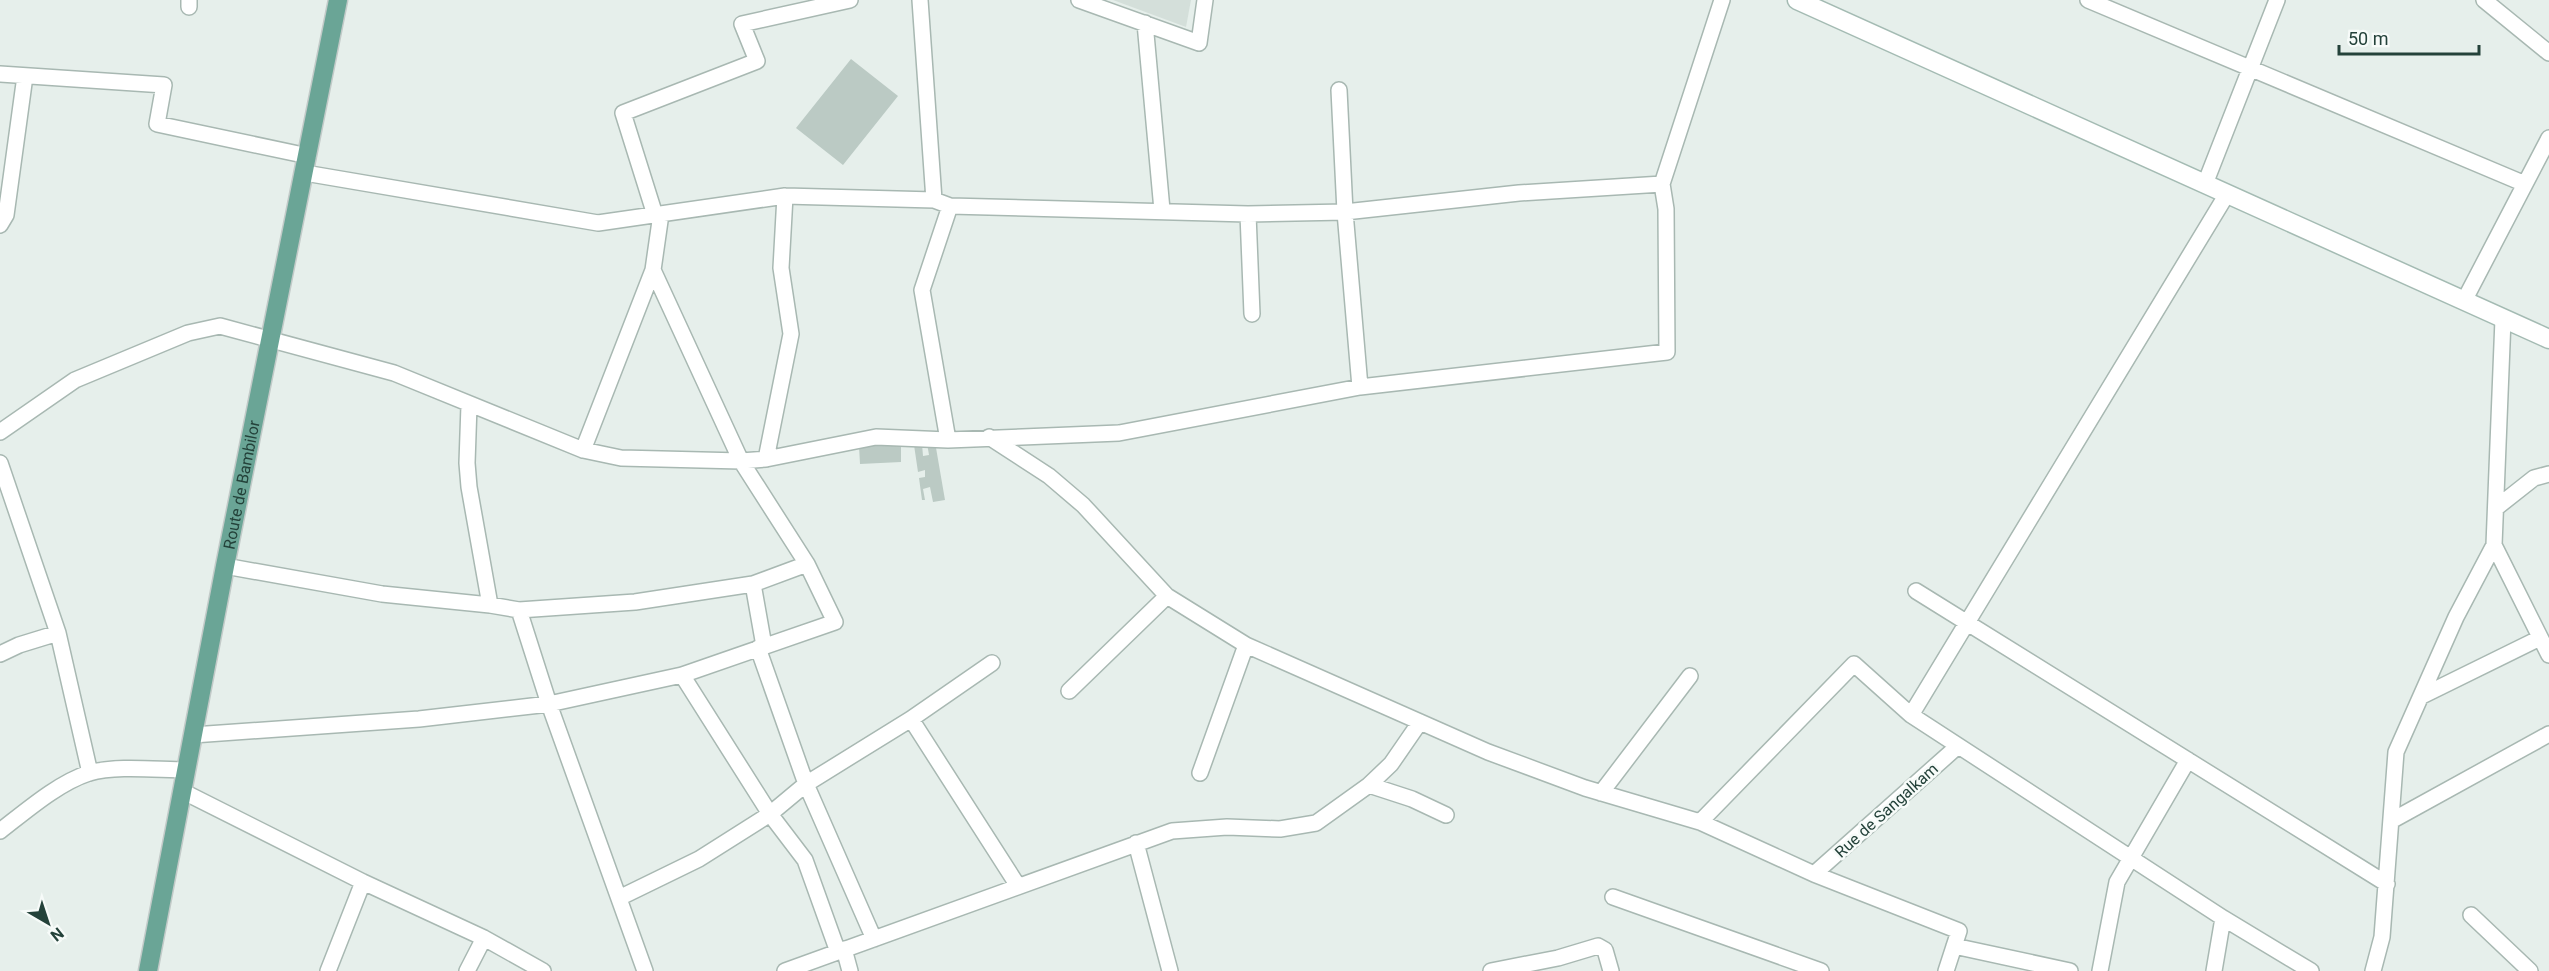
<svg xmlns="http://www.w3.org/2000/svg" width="2549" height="971" viewBox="0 0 2549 971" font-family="Roboto,sans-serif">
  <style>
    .built { fill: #d4dfda }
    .building { fill: #bbcac4 }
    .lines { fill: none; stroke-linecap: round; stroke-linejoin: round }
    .street-casing { stroke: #a8b8b2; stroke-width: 18 }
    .secondary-casing { stroke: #a4bbb3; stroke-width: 21 }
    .primary-casing { stroke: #c2cac8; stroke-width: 21 }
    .street { stroke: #fff; stroke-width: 15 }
    .secondary { stroke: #fff; stroke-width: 18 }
    .primary { stroke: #6aa596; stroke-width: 18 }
    .labels { text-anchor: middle; stroke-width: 5; stroke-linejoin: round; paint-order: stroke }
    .street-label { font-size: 16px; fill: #24423a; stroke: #f7fbf9 }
  </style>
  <rect width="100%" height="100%" fill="#e6efeb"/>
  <path class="built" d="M 1113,0 L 1191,0 L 1186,27 Z"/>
  <path class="building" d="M 851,59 L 898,96 L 843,165 L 796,128 Z
    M 935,442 L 945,500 L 933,502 L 930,487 L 923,489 L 925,500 L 922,500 L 919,478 L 925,477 L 925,470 L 918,472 L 914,445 L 922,444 L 923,456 L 929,455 L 927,443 Z
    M 901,444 L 901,462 L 860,464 L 859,446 Z"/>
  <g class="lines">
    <defs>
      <path id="street" d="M 920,0 L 934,200
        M 1079,0 L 1199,43 L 1205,0
        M 2088,0 L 2525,184
        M 2484,0 L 2549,53
        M 189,7 L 189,0
        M 1145,23 L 1162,210
        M 0,74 L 164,85 L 157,124 L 308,156
        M 1339,90 L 1345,212 L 1360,387
        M 305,173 L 598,223 L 785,196 L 934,200 L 950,206 L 1248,214 L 1345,212 L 1519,193 L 1662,184
        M 2205,184 L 2277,0
        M 1248,214 L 1252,314
        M 655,215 L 623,113 L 757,61 L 742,24 L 850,0
        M 0,225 L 6,215 L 25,76
        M 2464,301 L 2549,138
        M 469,405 L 467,463 L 469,487 L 490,605
        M 0,432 L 75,380 L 188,333 L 220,326 L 394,373 L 583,450 L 621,458 L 741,461 L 766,459 L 876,437 L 948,440 L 1119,433 L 1360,387 L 1667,352 L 1666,209 L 1662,184 L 1722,0
        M 989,437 L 1049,476 L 1083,505 L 1167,596 L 1246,645 L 1488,752 L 1585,788 L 1700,822 L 1814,874 L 1959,931 L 1946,971
        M 948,440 L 922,290 L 950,206
        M 583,450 L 653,270 L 661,214
        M 766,459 L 791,334 L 781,268 L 785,196
        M 0,463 L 58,633 L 90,773
        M 2496,508 L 2534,478 L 2549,474
        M 2494,545 L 2549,655
        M 225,566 L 382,594 L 490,605 L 519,610 L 635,602 L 753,584 L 807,564
        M 753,584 L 764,646
        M 1916,591 L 2387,884
        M 519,610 L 549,704 L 645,971
        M 758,648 L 806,784 L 874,939
        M 0,654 L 19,645 L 58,633
        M 682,675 L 770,814 L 805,860 L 838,952
        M 1069,691 L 1167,596
        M 2422,696 L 2540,638
        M 1911,715 L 2227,194
        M 911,719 L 1018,886
        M 193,735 L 419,719 L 549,704 L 682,675 L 835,622 L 807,564 L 741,461 L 653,270
        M 1200,773 L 1246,645
        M 1369,785 L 1391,764 L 1420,722
        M 182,791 L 363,882 L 484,938 L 543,971
        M 1601,793 L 1690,676
        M 2391,821 L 2549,734
        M 1700,822 L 1854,664 L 1911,715 L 2223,918 L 2311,971
        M 0,831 C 26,811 58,783 89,773 C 117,765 158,770 187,770
        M 1136,843 L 1170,971
        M 1814,874 L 1958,746
        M 1613,897 L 1821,971
        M 619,898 L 699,859 L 770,814 L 806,784 L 911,719 L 992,663
        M 2471,915 L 2530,971
        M 1954,946 L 2070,971
        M 844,949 L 850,971
        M 328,971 L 363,882
        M 467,971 L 484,938
        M 785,971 L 1172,831 L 1227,827 L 1280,829 L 1316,823 L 1369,785 L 1412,799 L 1446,815
        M 1491,971 L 1558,958 L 1598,946 L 1605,950 L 1611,971
        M 2100,971 L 2117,882 L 2188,760
        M 2214,971 L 2223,918
        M 2373,971 L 2382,937 L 2396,752 L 2456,617 L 2494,545 L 2503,319"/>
      <path id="secondary" d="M 1797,0 L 2549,339"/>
      <g id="primary">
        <path id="s1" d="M 148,971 L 225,566 L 338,0"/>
      </g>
    </defs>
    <use href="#street" class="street-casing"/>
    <use href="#secondary" class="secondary-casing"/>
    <use href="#primary" class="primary-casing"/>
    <use href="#street" class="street"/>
    <use href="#secondary" class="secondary"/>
    <use href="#primary" class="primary"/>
  </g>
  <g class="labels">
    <g class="street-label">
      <text dy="6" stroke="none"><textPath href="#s1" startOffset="495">Route de Bambilor</textPath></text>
      <text transform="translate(1886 810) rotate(-42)" y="6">Rue de Sangalkam</text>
    </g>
  </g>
  <g transform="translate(48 923) rotate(141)" stroke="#f7fbf9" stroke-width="4.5" paint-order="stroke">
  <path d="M0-4.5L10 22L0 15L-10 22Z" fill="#24423a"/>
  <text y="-9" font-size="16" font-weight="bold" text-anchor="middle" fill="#24423a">N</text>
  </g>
  <path d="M2339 45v9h140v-9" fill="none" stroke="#24423a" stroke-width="3"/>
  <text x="2348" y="45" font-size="18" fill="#24423a" stroke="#f7fbf9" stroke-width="4.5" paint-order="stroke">50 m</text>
</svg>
